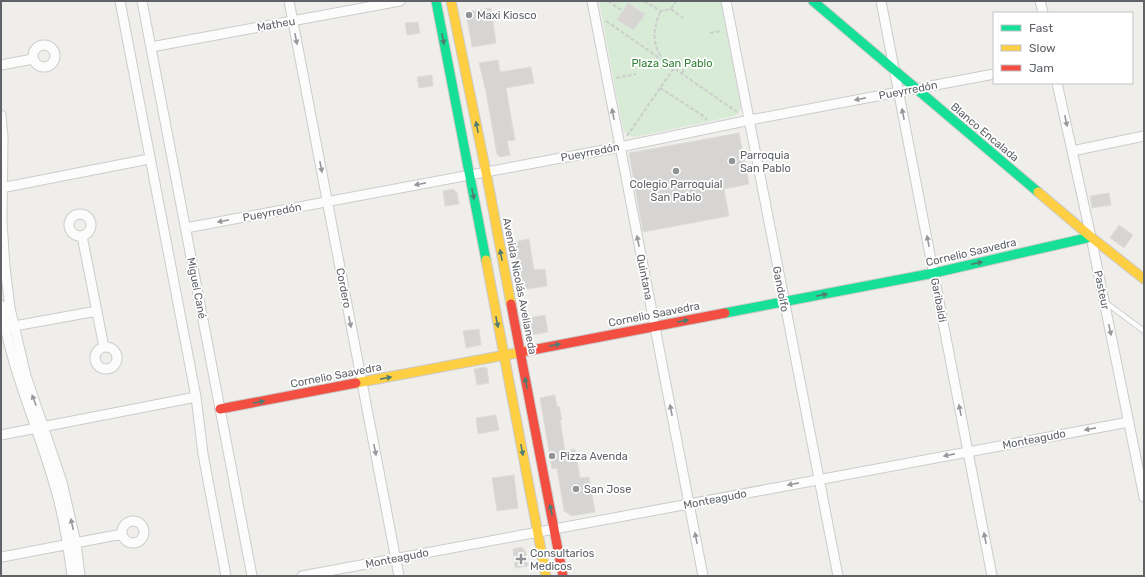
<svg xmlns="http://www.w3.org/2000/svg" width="1145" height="577" viewBox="0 0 1145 577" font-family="Rubik,sans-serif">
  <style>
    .green { fill: #d8ebd6 }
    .building { fill: #d6d5d3; stroke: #deddd9 }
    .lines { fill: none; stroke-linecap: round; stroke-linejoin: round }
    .lane-casing { stroke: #cbcccc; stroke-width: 6 }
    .street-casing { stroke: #cbcccc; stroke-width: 11 }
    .fast-casing { stroke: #cacacb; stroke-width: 11 }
    .slow-casing { stroke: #cacacb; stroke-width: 11 }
    .jam-casing { stroke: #cacacb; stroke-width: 11 }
    .path { stroke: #cacfcc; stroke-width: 2; stroke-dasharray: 4 2; stroke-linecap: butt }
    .lane { stroke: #fdfcfc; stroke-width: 4.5 }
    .street { stroke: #fdfcfc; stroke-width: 9 }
    .fast { stroke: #16e098; stroke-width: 9 }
    .slow { stroke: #ffcf43; stroke-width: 9 }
    .jam { stroke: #f24e42; stroke-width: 9 }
    .oneway { fill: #96999c }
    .oneway2 { fill: #507c72 }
    .poi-dot { fill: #919496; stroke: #fff; stroke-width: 1.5 }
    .labels { text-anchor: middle; stroke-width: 3.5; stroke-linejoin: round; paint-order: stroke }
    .poi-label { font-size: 11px; fill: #5f6368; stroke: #fff; text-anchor: start }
    .street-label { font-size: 11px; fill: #5f6368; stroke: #fff }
    .park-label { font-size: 11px; fill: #348238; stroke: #fff }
  </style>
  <rect width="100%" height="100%" fill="#efeeea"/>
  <path class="green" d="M 599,1 L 721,1 L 741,106 L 739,113 L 734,116 L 635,137 L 628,135 L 623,129 Z"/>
  <path class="building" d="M 628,3 L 645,14 L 634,30 L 617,20 Z
    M 491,8 L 496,43 L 472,47 L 466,12 Z
    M 418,22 L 420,33 L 407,35 L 405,23 Z
    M 498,60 L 500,72 L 531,67 L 534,83 L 506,88 L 515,140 L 507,141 L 510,155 L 500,157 L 497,154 L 486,92 L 479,63 Z
    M 432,75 L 433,86 L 419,88 L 417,77 Z
    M 739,133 L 749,184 L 724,189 L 729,216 L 643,232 L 629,153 Z
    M 453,189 L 457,193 L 459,204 L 445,206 L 443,191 Z
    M 1109,193 L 1111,205 L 1092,208 L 1090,196 Z
    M 1119,225 L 1133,235 L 1124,248 L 1110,238 Z
    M 529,239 L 534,270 L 545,269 L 547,286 L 521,290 L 513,242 Z
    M 545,315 L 548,332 L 526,336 L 523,319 Z
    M 479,329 L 481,345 L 466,348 L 463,331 Z
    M 484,367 L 487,368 L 489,383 L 477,385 L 474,369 Z
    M 555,395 L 557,407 L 559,406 L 562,420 L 560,420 L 565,451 L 575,449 L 580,478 L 589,477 L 595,512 L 572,516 L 564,511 L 557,468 L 552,469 L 540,398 Z
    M 496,415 L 499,430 L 478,434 L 476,418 Z
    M 514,475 L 518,508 L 497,511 L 492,478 Z
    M 522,547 L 526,552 L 528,566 L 515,568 L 513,549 Z"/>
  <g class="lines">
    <defs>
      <path id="lane" d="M 1105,302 L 1144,331"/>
      <path id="street" d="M 120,1 L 196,397 L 203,454 L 226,576
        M 142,1 L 252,576
        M 289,1 L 399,576
        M 592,1 L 703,576
        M 726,1 L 838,576
        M 881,1 L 992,576
        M 1040,1 L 1043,13
        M33 56a11 11 0 1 1 22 0a11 11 0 1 1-22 0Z
        M 151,47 L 400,1
        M 1,65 L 33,59
        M 1057,83 L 1091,237 L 1144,497
        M 1,115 L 3,137 L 2,222 L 5,267 L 10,308 L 26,376 L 62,482 L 76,543 L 80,576
        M 1072,151 L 1144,136
        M 1,188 L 149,159
        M69 225a11 11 0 1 1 22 0a11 11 0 1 1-22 0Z
        M 186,228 L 620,147 L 750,120 L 994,74
        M 82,236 L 104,347
        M 1,305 C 10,366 36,422 53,480 C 63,511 68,544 72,576
        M 9,327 L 97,311
        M95 358a11 11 0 1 1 22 0a11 11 0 1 1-22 0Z
        M 1,435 L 196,397
        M122 532a11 11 0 1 1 22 0a11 11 0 1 1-22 0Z
        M 2,557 L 122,534
        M 302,576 L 1129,422"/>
      <path id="fast" d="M 436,1 L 486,260
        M 813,1 L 1038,192
        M 725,313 L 934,273 L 1091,237"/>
      <path id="slow" d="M 451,1 L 486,172 L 511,304
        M 1038,192 L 1091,237 L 1144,279
        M 486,260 L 546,576
        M 356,383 L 527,351"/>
      <path id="jam" d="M 511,304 L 563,576
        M 527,351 L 725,313
        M 220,409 L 356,383"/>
    </defs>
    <use href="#lane" class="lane-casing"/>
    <use href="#street" class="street-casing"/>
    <use href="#fast" class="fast-casing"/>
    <use href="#slow" class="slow-casing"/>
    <use href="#jam" class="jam-casing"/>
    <path class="path" d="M 608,1 L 623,11
      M 644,1 L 661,11 L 671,9 L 676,1
      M 671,9 L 683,18
      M 606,21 L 737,112
      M 710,33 L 722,31
      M 661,66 L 664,61 C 652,46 652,28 661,11
      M 682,73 L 691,57
      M 616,78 L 636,74
      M 660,88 L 702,115 L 707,120
      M 627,136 L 674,68"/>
    <use href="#lane" class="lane"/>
    <use href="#street" class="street"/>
    <use href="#fast" class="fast"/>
    <use href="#slow" class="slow"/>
    <use href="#jam" class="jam"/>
  </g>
  <defs><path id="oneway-solid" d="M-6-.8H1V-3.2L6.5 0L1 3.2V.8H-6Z"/></defs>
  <g class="oneway">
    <use href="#oneway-solid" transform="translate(296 39) rotate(79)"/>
    <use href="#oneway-solid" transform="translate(860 99) rotate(169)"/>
    <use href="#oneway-solid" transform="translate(613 114) rotate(-101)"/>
    <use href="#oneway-solid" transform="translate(903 114) rotate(-101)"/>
    <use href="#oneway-solid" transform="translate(1066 121) rotate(78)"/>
    <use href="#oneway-solid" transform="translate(321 167) rotate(79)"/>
    <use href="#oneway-solid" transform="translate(420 184) rotate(169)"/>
    <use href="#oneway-solid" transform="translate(223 221) rotate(169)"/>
    <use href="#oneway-solid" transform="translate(638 241) rotate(-101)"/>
    <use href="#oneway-solid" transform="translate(928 241) rotate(-101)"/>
    <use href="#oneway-solid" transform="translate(350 322) rotate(79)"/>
    <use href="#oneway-solid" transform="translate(1110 330) rotate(78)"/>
    <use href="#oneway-solid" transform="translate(34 400) rotate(-111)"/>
    <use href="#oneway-solid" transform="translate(671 410) rotate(-101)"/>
    <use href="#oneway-solid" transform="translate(960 410) rotate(-101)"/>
    <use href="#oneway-solid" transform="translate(1090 429) rotate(169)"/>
    <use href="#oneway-solid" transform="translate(375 450) rotate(79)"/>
    <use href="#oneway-solid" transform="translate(949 455) rotate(169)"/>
    <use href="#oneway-solid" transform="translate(793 484) rotate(169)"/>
    <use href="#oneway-solid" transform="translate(72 524) rotate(-102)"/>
    <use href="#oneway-solid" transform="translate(696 538) rotate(-101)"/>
    <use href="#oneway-solid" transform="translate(985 538) rotate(-101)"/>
  </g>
  <g class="oneway2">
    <use href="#oneway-solid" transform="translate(443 39) rotate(79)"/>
    <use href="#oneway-solid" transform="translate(477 127) rotate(-101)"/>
    <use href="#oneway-solid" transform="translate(473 194) rotate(79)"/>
    <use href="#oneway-solid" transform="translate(501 255) rotate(-101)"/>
    <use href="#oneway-solid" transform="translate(977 263) rotate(-13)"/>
    <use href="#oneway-solid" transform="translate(822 295) rotate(-11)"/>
    <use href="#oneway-solid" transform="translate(683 321) rotate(-11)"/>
    <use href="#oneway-solid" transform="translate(497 322) rotate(79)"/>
    <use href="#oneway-solid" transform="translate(555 345) rotate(-11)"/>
    <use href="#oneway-solid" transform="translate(386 378) rotate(-11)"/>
    <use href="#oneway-solid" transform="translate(526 383) rotate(-101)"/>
    <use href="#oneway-solid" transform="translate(259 402) rotate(-11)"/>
    <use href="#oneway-solid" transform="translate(522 450) rotate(79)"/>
    <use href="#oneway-solid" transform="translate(551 510) rotate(-101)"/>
  </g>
  <g class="poi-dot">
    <circle cx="469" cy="15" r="4"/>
    <circle cx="732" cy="161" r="4"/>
    <circle cx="676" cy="171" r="4"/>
    <circle cx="552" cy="456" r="4"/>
    <circle cx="576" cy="489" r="4"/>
    <path d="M519 553h4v4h4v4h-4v4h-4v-4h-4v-4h4z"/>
  </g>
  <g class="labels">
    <g class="poi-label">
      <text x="477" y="19">Maxi Kiosco</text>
      <text x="740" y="159">Parroquia<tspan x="740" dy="13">San Pablo</tspan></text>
      <text x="676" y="188" text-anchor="middle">Colegio Parroquial<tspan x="676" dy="13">San Pablo</tspan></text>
      <text x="560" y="460">Pizza Avenda</text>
      <text x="584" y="493">San Jose</text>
      <text x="530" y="557">Consultarios<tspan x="530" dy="13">Medicos</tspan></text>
    </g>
    <g class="street-label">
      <text transform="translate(276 24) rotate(-10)" y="4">Matheu</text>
      <text transform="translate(908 90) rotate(-11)" y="4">Pueyrredón</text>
      <text transform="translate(985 132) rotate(40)" y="4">Blanco Encalada</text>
      <text transform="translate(590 152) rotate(-11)" y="4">Pueyrredón</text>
      <text transform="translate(272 212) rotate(-11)" y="4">Pueyrredón</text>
      <text transform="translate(971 252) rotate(-13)" y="4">Cornelio Saavedra</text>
      <text transform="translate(645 277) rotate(79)" y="4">Quintana</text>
      <text transform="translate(520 286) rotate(79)" y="4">Avenida Nicolás Avellaneda</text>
      <text transform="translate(197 288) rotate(79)" y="4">Miguel Cané</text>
      <text transform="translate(344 288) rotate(79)" y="4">Cordero</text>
      <text transform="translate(781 289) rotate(79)" y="4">Gandolfo</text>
      <text transform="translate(1102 290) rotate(78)" y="4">Pasteur</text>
      <text transform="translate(939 300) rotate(79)" y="4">Garibaldi</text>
      <text transform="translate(654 314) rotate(-11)" y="4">Cornelio Saavedra</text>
      <text transform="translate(336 375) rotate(-11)" y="4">Cornelio Saavedra</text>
      <text transform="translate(1034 439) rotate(-11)" y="4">Monteagudo</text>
      <text transform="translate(715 499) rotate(-11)" y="4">Monteagudo</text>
      <text transform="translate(397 558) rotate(-11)" y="4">Monteagudo</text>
    </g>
    <g class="park-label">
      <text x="672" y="67">Plaza San Pablo</text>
    </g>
  </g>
  <rect width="1145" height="577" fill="none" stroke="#5f6368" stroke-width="4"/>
  <rect x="993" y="12" width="140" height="72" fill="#ffffff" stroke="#bfc1c3"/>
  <rect x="1001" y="25" width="20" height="6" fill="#16e098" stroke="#bfc1c3"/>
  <text x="1029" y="32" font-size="12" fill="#5f6368">Fast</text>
  <rect x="1001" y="45" width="20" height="6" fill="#ffcf43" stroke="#bfc1c3"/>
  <text x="1029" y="52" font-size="12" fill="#5f6368">Slow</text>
  <rect x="1001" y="65" width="20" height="6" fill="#f24e42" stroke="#bfc1c3"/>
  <text x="1029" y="72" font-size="12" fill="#5f6368">Jam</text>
</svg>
